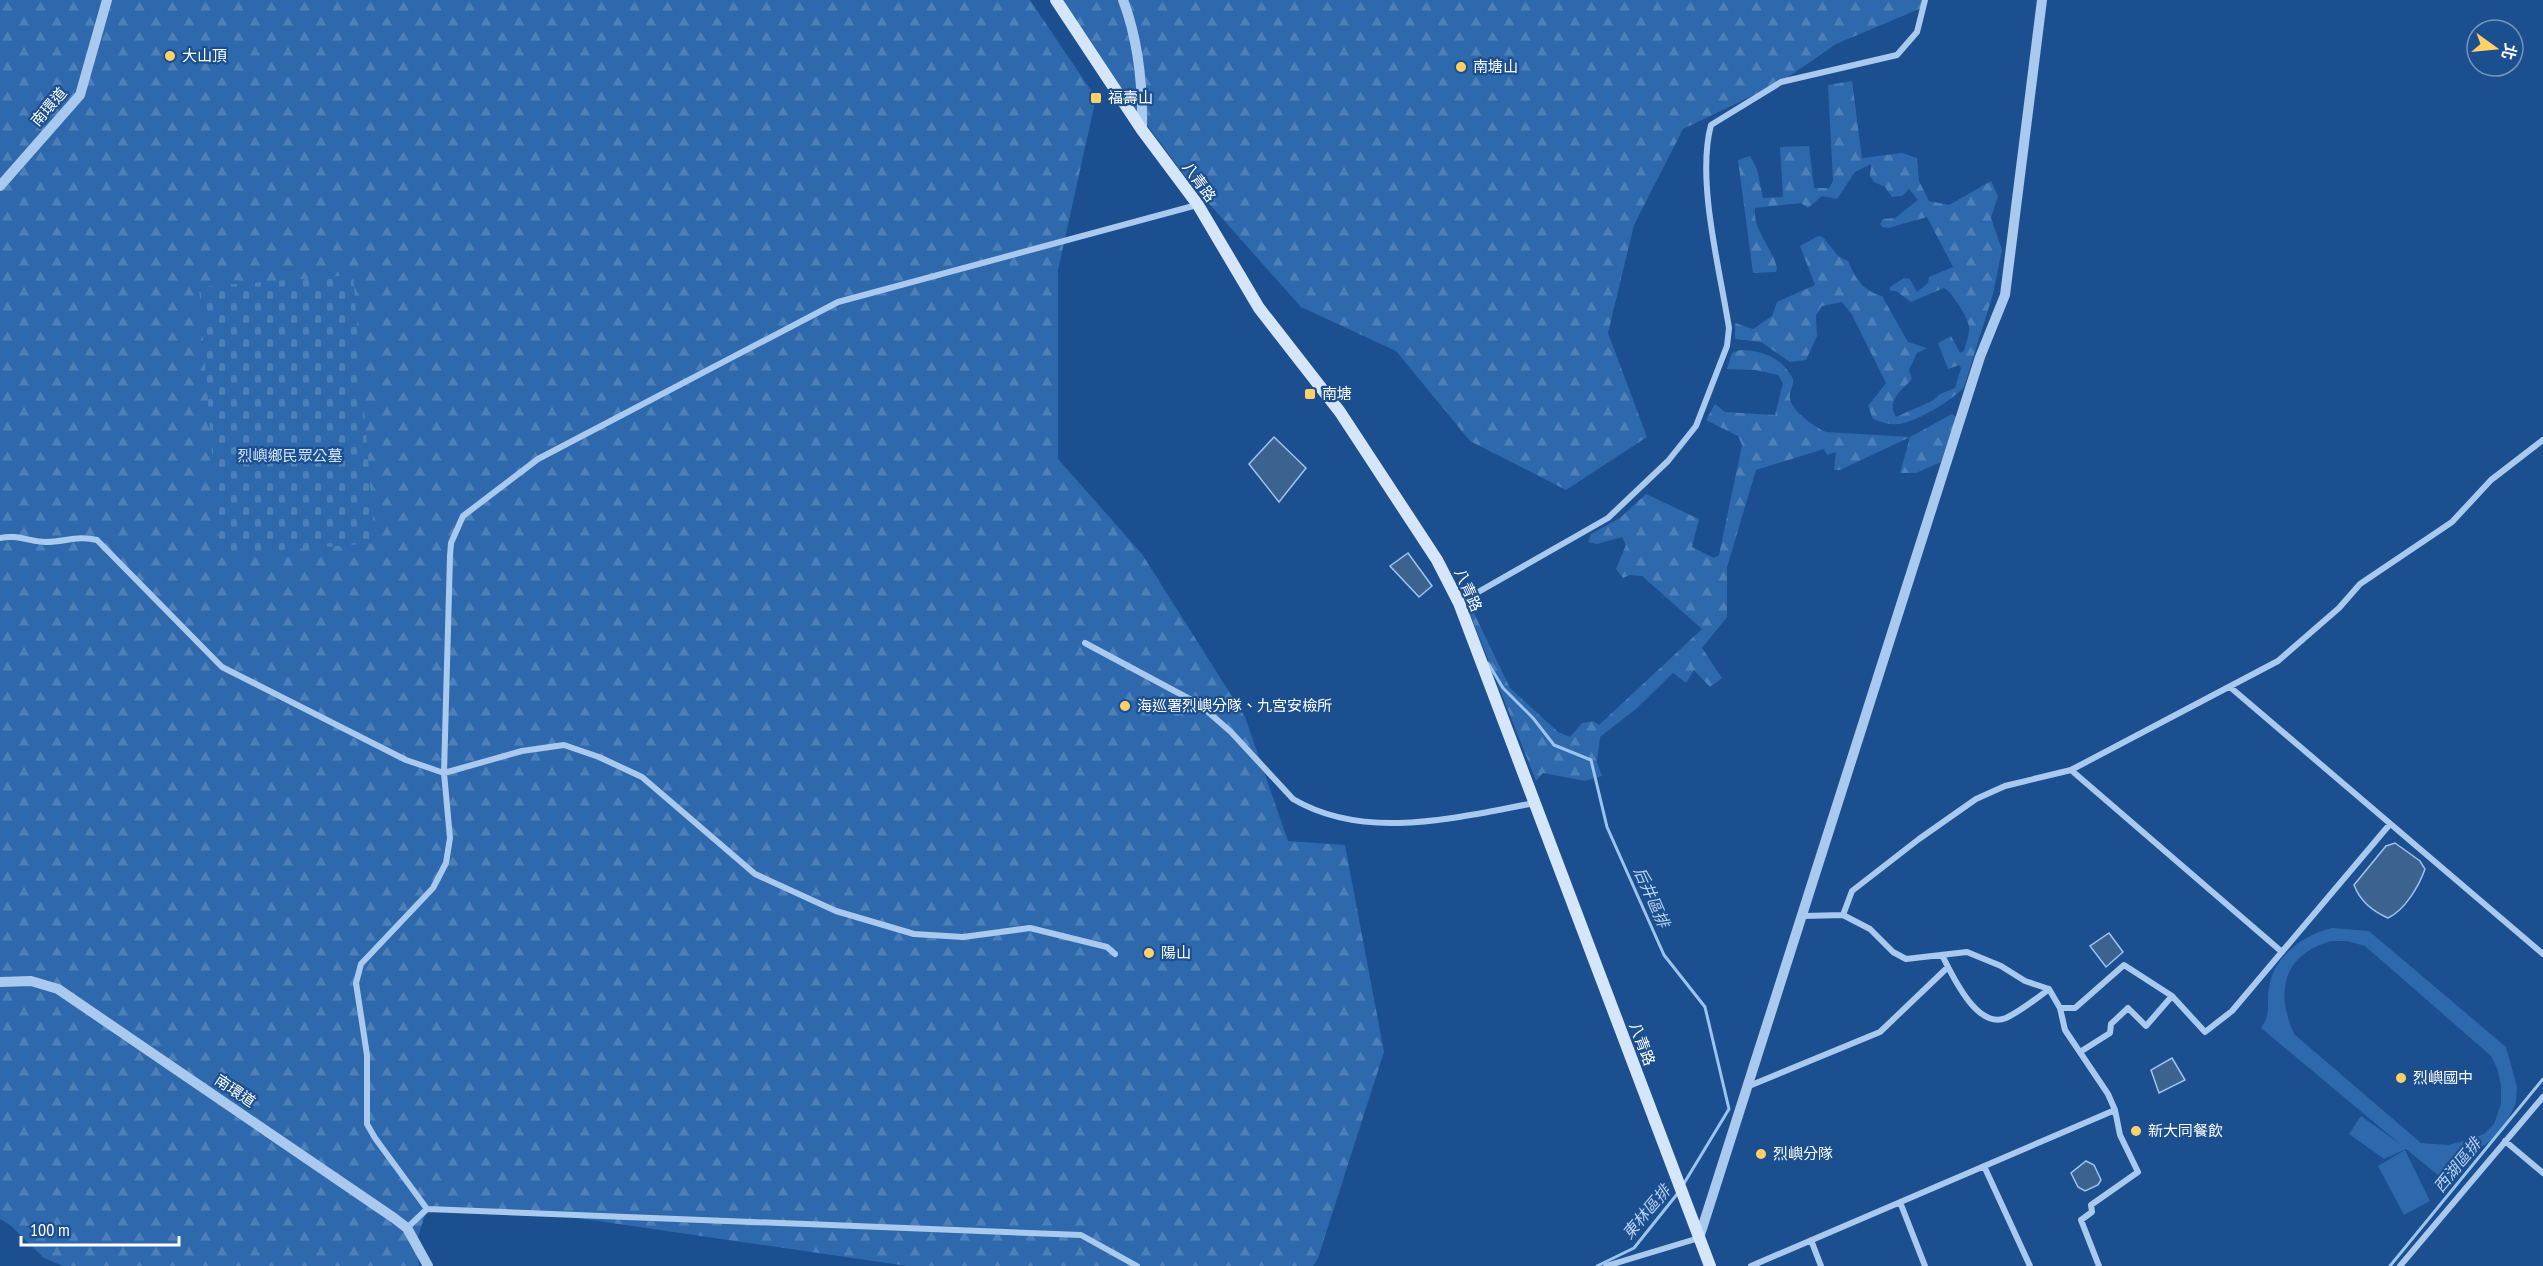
<svg xmlns="http://www.w3.org/2000/svg" width="2543" height="1266" viewBox="0 0 2543 1266" font-family="'PT Sans Narrow','Noto Sans TC',sans-serif">
  <style>
    .grass { fill: #2e69ad; fill-rule: evenodd }
    .forest { fill: url(#forest-firs) }
    .cemetery { fill: url(#cemetery-stones) }
    .water { fill: #3c6290; stroke: #9cc4f0; stroke-width: 1.5 }
    .lines { fill: none; stroke-linecap: round; stroke-linejoin: round }
    .stream { stroke: #9cc4f0; stroke-width: 3 }
    .minor { stroke: #a9c9ee; stroke-width: 6 }
    .tertiary { stroke: #a9c9ee; stroke-width: 10 }
    .secondary { stroke: #d6e6fa; stroke-width: 12 }
    .poi-dot { fill: #ffd166; stroke: #1b4f8f; stroke-width: 2 }
    .labels { text-anchor: middle; stroke-width: 4.5; stroke-linejoin: round; paint-order: stroke }
    .poi-label { font-size: 15px; fill: #fff; stroke: #1b4f8f; text-anchor: start }
    .street-label { font-size: 15px; fill: #fff; stroke: #1b4f8f }
    .park-label { font-size: 15px; fill: #cfe3fa; stroke: #1b4f8f }
    .water-label { font-size: 16px; font-style: italic; fill: #b5d3f5; stroke: #1b4f8f }
  </style>
  <defs>
    <pattern id="forest-firs" width="22" height="20" patternUnits="userSpaceOnUse" patternTransform="scale(1.5)"><rect width="22" height="20" fill="#2e69ad"/><path d="M5 1l3.5 6h-7zM16 11l3.5 6h-7z" fill="#4d80b9"/></pattern>
    <pattern id="cemetery-stones" width="16" height="16" patternUnits="userSpaceOnUse" patternTransform="scale(1.5)"><rect width="16" height="16" fill="#2e69ad"/><path d="M2 7V4a2 2 0 0 1 4 0v3zM10 15v-3a2 2 0 0 1 4 0v3z" fill="#4d80b9"/></pattern>
  </defs>
  <rect width="100%" height="100%" fill="#1b4f8f"/>
  <path class="grass" d="M 2332,928 L 2369,931 L 2506,1047 L 2517,1087 L 2516,1102 L 2508,1120 L 2496,1137 L 2473,1153 L 2454,1162 L 2439,1176 L 2406,1149 L 2384,1159 L 2349,1134 L 2361,1116 L 2400,1144 L 2261,1028 C 2272,1012 2266,1005 2269,987 C 2274,956 2303,935 2332,928 ZM 2331,941 L 2347,941 L 2365,946 L 2491,1056 L 2497,1068 L 2501,1085 L 2501,1104 L 2494,1124 L 2484,1134 L 2468,1140 L 2448,1145 L 2421,1143 L 2294,1034 C 2275,991 2283,955 2331,941 Z
    M 2405,1150 L 2430,1201 L 2404,1215 L 2378,1166 Z"/>
  <path class="forest" d="M 0,0 L 1030,0 L 1096,98 L 1058,270 L 1058,459 L 1142,554 L 1245,717 L 1288,841 L 1345,845 L 1384,1052 L 1318,1258 L 1313,1266 L 907,1266 L 557,1215 L 427,1209 L 416,1243 L 419,1266 L 63,1266 L 44,1258 L 10,1225 L 0,1219 Z
    M 1063,0 L 1928,0 L 1924,7 L 1836,44 L 1781,82 L 1683,129 L 1634,225 L 1608,333 L 1647,437 L 1566,490 L 1470,441 L 1396,351 L 1301,307 L 1188,180 L 1083,39 Z
    M 1852,81 L 1862,158 L 1902,153 L 1917,158 L 1919,181 L 1929,201 L 1949,205 L 1991,181 L 1998,196 L 1991,218 L 2002,250 L 1993,294 L 1964,387 C 1953,400 1910,427 1892,424 C 1886,424 1879,421 1873,419 L 1868,406 L 1886,383 L 1852,315 L 1842,302 L 1822,306 L 1816,315 L 1817,336 L 1806,360 L 1790,362 L 1761,342 L 1735,339 L 1735,323 L 1753,329 L 1772,316 L 1777,302 L 1815,285 L 1800,246 L 1818,236 L 1823,237 L 1838,256 L 1848,261 C 1855,278 1863,291 1882,296 L 1908,342 L 1927,348 L 1917,353 L 1909,370 L 1912,379 C 1901,391 1886,400 1896,417 L 1932,401 L 1940,394 L 1955,388 L 1961,368 L 1959,365 L 1948,369 L 1938,343 L 1951,336 L 1960,353 L 1964,351 C 1966,343 1970,333 1969,326 C 1967,316 1952,292 1944,288 L 1911,302 L 1896,291 L 1890,291 L 1890,287 L 1904,278 L 1910,279 L 1917,292 L 1928,283 L 1929,277 L 1953,267 L 1927,217 L 1888,228 L 1882,227 L 1880,224 L 1883,219 L 1895,218 L 1918,200 L 1909,189 L 1902,196 L 1892,197 L 1885,187 L 1874,182 L 1870,176 L 1871,164 L 1855,172 L 1837,199 L 1822,196 L 1808,208 L 1801,203 L 1755,208 C 1752,229 1773,249 1777,268 L 1776,272 L 1753,273 L 1738,160 L 1750,156 L 1757,169 L 1763,198 L 1783,197 L 1780,147 L 1809,146 L 1814,188 L 1829,188 L 1833,181 L 1828,85 Z
    M 1740,350 C 1763,350 1782,358 1793,379 C 1794,386 1789,391 1790,398 C 1791,411 1815,427 1826,432 L 1910,437 L 1952,414 L 1956,417 L 1941,462 L 1916,473 L 1900,473 L 1910,437 L 1840,470 L 1834,470 L 1836,452 L 1827,455 L 1824,449 L 1756,470 L 1727,567 L 1727,617 L 1702,648 L 1722,678 L 1710,687 L 1694,670 L 1686,683 L 1673,673 L 1636,709 L 1600,737 L 1597,762 L 1602,776 L 1585,781 L 1543,773 L 1536,781 L 1469,611 L 1471,607 L 1510,688 L 1558,732 L 1570,737 L 1582,723 L 1593,721 L 1599,725 L 1702,629 L 1642,576 L 1630,575 L 1623,578 L 1616,569 L 1626,545 L 1622,537 L 1597,544 L 1588,542 L 1591,534 L 1620,518 L 1646,494 L 1699,519 L 1692,547 L 1714,558 L 1719,555 L 1742,445 L 1738,436 L 1706,420 L 1715,404 L 1725,412 L 1775,415 L 1783,383 L 1778,375 L 1755,370 L 1727,369 L 1732,353 Z"/>
  <path class="cemetery" d="M 353,275 L 375,543 L 220,555 L 199,287 Z"/>
  <path class="water" d="M 1274,437 L 1306,468 L 1279,502 L 1249,464 Z
    M 1408,553 L 1432,586 L 1419,597 L 1390,566 Z
    M 2395,843 L 2420,861 L 2425,869 C 2419,886 2405,910 2388,918 C 2372,911 2360,901 2354,885 L 2386,846 Z
    M 2109,933 L 2123,952 L 2106,967 L 2090,946 Z
    M 2172,1058 L 2185,1080 L 2159,1093 L 2151,1070 Z
    M 2086,1161 L 2094,1165 L 2101,1180 L 2098,1185 L 2085,1191 L 2078,1187 L 2071,1173 Z"/>
  <g class="lines">
    <path class="stream" d="M 1488,663 L 1503,688 L 1533,718 L 1554,745 L 1591,760 L 1607,827 L 1664,955 L 1705,1007 L 1729,1109 L 1683,1185
      M 1597,1266 L 1634,1248 L 1678,1193
      M 2390,1266 L 2543,1079"/>
    <path class="minor" d="M 0,538 C 17,534 30,542 46,542 C 65,542 78,535 97,540 L 222,667 L 406,760 L 444,773 L 522,751 L 564,745 L 599,757 L 642,777 L 755,874 L 836,911 L 914,934 L 963,937 L 1030,928 L 1107,947 L 1115,954
      M 1459,603 L 1608,518 L 1668,461 L 1696,426 L 1727,346 L 1729,328 C 1720,270 1696,180 1711,125 L 1781,82 L 1897,55 L 1917,32 L 1925,0
      M 1085,643 L 1199,704 L 1231,732 L 1293,799 C 1366,842 1458,817 1535,803
      M 2230,687 L 2543,954
      M 2071,770 L 2282,952
      M 1843,915 L 1852,891 L 1919,839 L 1976,799 L 2005,786 L 2071,770 L 2278,661 L 2339,608 L 2360,584 L 2452,522 L 2491,480 L 2543,440
      M 1804,916 L 1843,915 L 1870,929 L 1893,952 L 1906,959 L 1967,952 L 2001,966 L 2025,981 L 2049,989 L 2060,1008 L 2065,1030 L 2108,1094 L 2115,1110 L 2120,1135 L 2138,1172 L 2091,1205 L 2092,1212 L 2081,1220 L 2099,1266
      M 1942,955 C 1952,975 1977,1030 2006,1018 C 2021,1011 2036,999 2049,989
      M 2060,1008 L 2075,1008 L 2124,965 L 2172,996 L 2205,1032 L 2232,1011 L 2390,824
      M 2080,1052 L 2110,1033 L 2111,1024 L 2128,1008 L 2146,1026 L 2172,996
      M 1749,1086 L 1880,1032 L 1948,967
      M 2505,1141 L 2543,1173
      M 1984,1166 L 2030,1266
      M 1900,1202 L 1925,1266
      M 427,1209 L 375,1138 L 367,1124 L 367,1055 L 356,983 L 361,964 L 433,888 L 446,863 L 450,838 L 444,773 L 450,556 L 451,543 L 463,516 L 538,459 L 838,302 L 1197,205
      M 407,1228 L 427,1209 L 1081,1235 L 1137,1266
      M 1811,1240 L 1821,1266
      M 1606,1266 L 1699,1238
      M 1751,1266 L 2115,1110
      M 2400,1266 L 2543,1097"/>
    <path class="tertiary" d="M 1123,0 C 1139,42 1143,85 1142,130
      M 0,186 L 80,95 L 107,0
      M 0,982 L 31,981 L 58,989 L 394,1218 L 407,1228 L 428,1266
      M 1699,1238 L 1980,357 L 2005,295 L 2042,0"/>
    <path class="secondary" d="M 1056,0 L 1142,130 L 1198,205 L 1259,308 L 1340,412 L 1437,560 L 1459,603 L 1710,1266"/>
  </g>
  <g class="poi-dot">
    <circle cx="170" cy="56" r="6"/>
    <circle cx="1461" cy="67" r="6"/>
    <rect x="1090" y="92" width="12" height="12" rx="3"/>
    <rect x="1304" y="388" width="12" height="12" rx="3"/>
    <circle cx="1125" cy="706" r="6"/>
    <circle cx="1149" cy="953" r="6"/>
    <circle cx="2401" cy="1078" r="6"/>
    <circle cx="2136" cy="1131" r="6"/>
    <circle cx="1761" cy="1154" r="6"/>
  </g>
  <g class="labels">
    <g class="poi-label">
      <text x="182" y="61">大山頂</text>
      <text x="1473" y="72">南塘山</text>
      <text x="1108" y="103">福壽山</text>
      <text x="1322" y="399">南塘</text>
      <text x="1137" y="711">海巡署烈嶼分隊、九宮安檢所</text>
      <text x="1161" y="958">陽山</text>
      <text x="2413" y="1083">烈嶼國中</text>
      <text x="2148" y="1136">新大同餐飲</text>
      <text x="1773" y="1159">烈嶼分隊</text>
    </g>
    <g class="street-label">
      <text transform="translate(49 107) rotate(-49)" y="5">南環道</text>
      <text transform="translate(1199 182) rotate(54)" y="5">八青路</text>
      <text transform="translate(1468 590) rotate(66)" y="5">八青路</text>
      <text transform="translate(1642 1044) rotate(69)" y="5">八青路</text>
      <text transform="translate(235 1091) rotate(34)" y="5">南環道</text>
    </g>
    <g class="park-label">
      <text x="290" y="461">烈嶼鄉民眾公墓</text>
    </g>
    <g class="water-label">
      <text transform="translate(1652 897) rotate(66)" y="6">后井區排</text>
      <text transform="translate(2457 1165) rotate(-51)" y="6">西湖區排</text>
      <text transform="translate(1646 1212) rotate(-50)" y="6">東林區排</text>
    </g>
  </g>
  <g transform="translate(2495 48) rotate(105)"><circle r="28" fill="#1b4f8f" stroke="#7695bc" stroke-width="1.5"/>
  <path d="M0-4.5L10 22L0 15L-10 22Z" fill="#ffd166"/>
  <text y="-9" font-size="16" font-weight="bold" text-anchor="middle" fill="#ffffff">北</text>
  </g>
  <path d="M21 1236v9h158v-9" fill="none" stroke="#ffffff" stroke-width="3"/>
  <text x="30" y="1236" font-size="18" fill="#ffffff" stroke="#1b4f8f" stroke-width="4.5" paint-order="stroke">100 m</text>
</svg>
